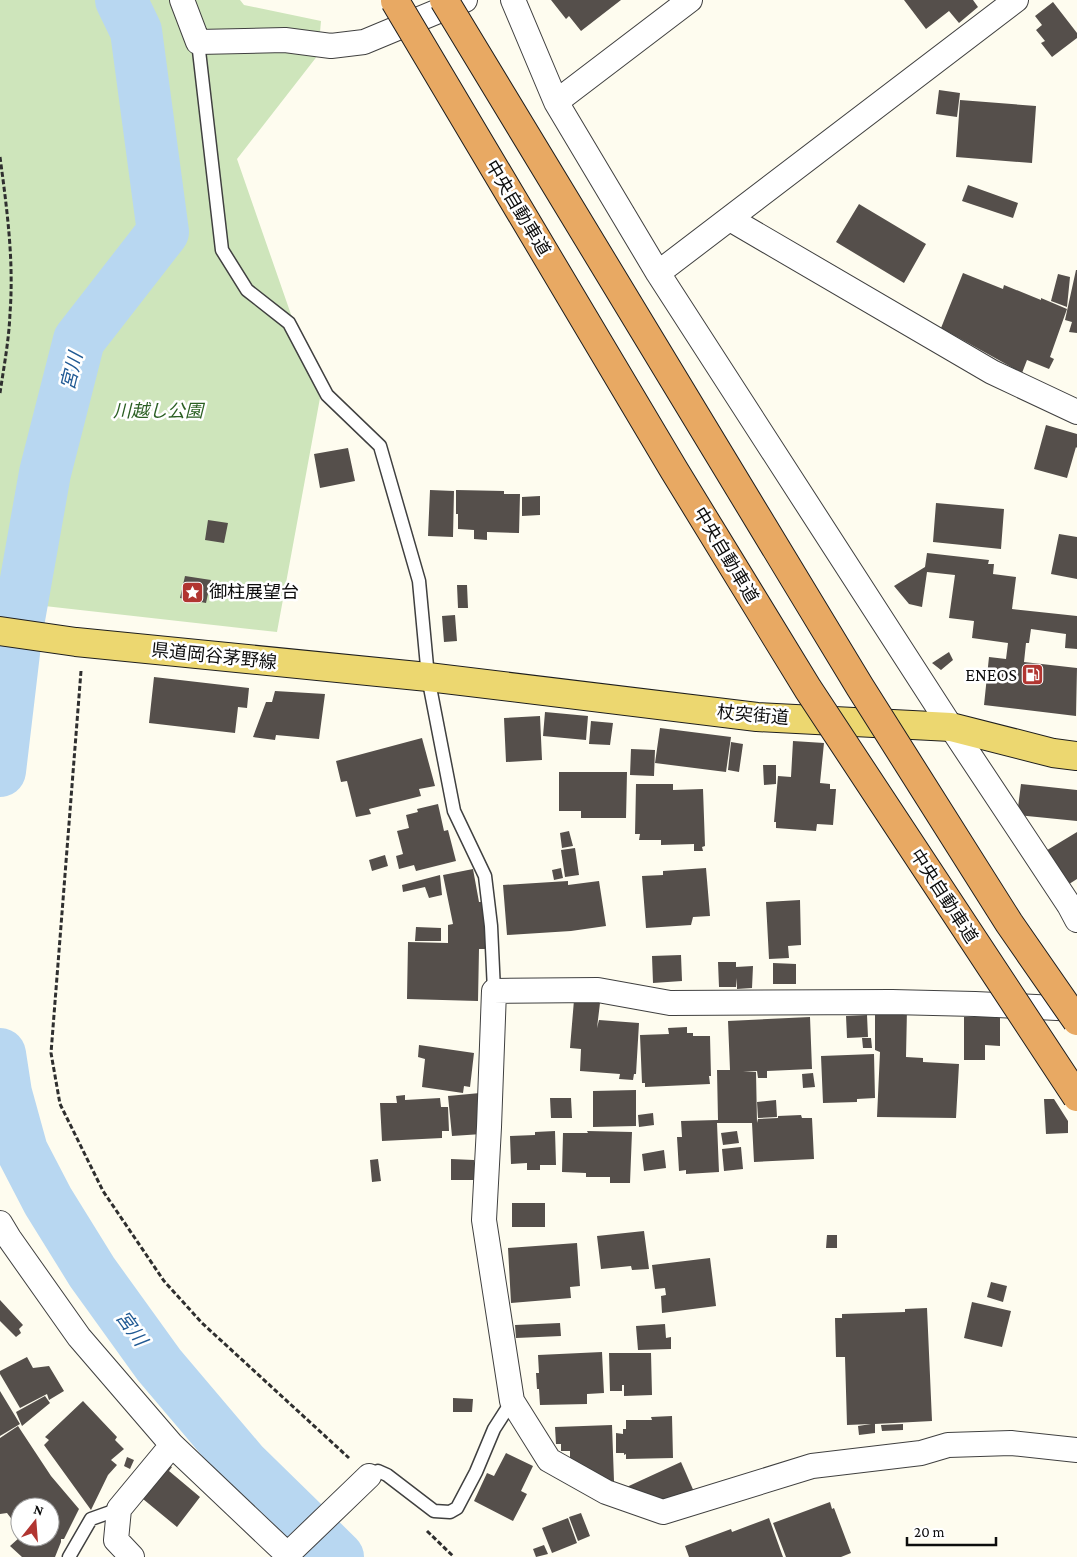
<svg xmlns="http://www.w3.org/2000/svg" width="1077" height="1557" viewBox="0 0 1077 1557" font-family="'Crimson Pro','Noto Sans JP',serif">
  <style>
    .green { fill: #cee5bb }
    .lines { fill: none; stroke-linecap: round; stroke-linejoin: round }
    .river { stroke: #b8d7f1; stroke-width: 52 }
    .building { fill: #554f4b }
    .service-casing { stroke: #404040; stroke-width: 15 }
    .minor-casing { stroke: #404040; stroke-width: 26 }
    .primary-casing { stroke: #1e1e1e; stroke-width: 30 }
    .path { stroke: #2f2f2f; stroke-width: 3; stroke-dasharray: 5 2.5; stroke-linecap: butt }
    .service { stroke: #fff; stroke-width: 12 }
    .minor { stroke: #fff; stroke-width: 24 }
    .primary { stroke: #ecd770; stroke-width: 28 }
    .motorway-bridge-casing { stroke: #1e1e1e; stroke-width: 30; stroke-linecap: butt }
    .motorway-bridge { stroke: #e8a963; stroke-width: 28 }
    .labels { text-anchor: middle; stroke-width: 5; stroke-linejoin: round; paint-order: stroke }
    .street-label { font-size: 18px; fill: #0d0d0d; stroke: #fff }
    .park-label { font-size: 18px; font-style: italic; fill: #2b5f23; stroke: #fff }
    .poi-label { font-size: 18px; fill: #0d0d0d; stroke: #fff; text-anchor: start }
    .water-label { font-size: 19px; font-style: italic; fill: #215a94; stroke: #fff }
  </style>
  <rect width="100%" height="100%" fill="#fefcef"/>
  <path class="green" d="M 0,0 L 240,0 L 244,5 L 321,21 L 318,55 L 237,159 L 320,398 L 277,632 L 0,601 Z"/>
  <g class="lines">
    <path class="river" d="M 0,771 L 16,636 L 45,473 L 79,340 L 163,232 L 136,31 L 121,0
      M 0,1054 L 6,1093 L 22,1151 L 48,1201 L 92,1272 L 159,1365 L 243,1464 L 338,1557"/>
  </g>
  <path class="building" d="M 551,0 L 621,0 L 581,31 L 569,16 L 566,19 Z
    M 904,0 L 973,0 L 978,7 L 959,23 L 949,11 L 926,29 Z
    M 1053,2 L 1077,33 L 1077,38 L 1052,57 L 1041,43 L 1045,41 L 1036,30 L 1042,25 L 1035,16 Z
    M 939,90 L 960,93 L 957,117 L 936,114 Z
    M 960,100 L 1036,106 L 1032,163 L 956,157 Z
    M 968,185 L 1018,203 L 1013,218 L 962,201 Z
    M 859,204 L 926,244 L 904,283 L 836,242 Z
    M 1076,270 L 1077,270 L 1077,333 L 1069,332 L 1072,322 L 1065,320 Z
    M 963,273 L 1003,289 L 1004,285 L 1041,300 L 1041,298 L 1067,309 L 1050,357 L 1054,359 L 1049,369 L 1027,360 L 1022,373 L 941,328 Z
    M 1058,274 L 1070,277 L 1067,307 L 1051,301 Z
    M 1046,425 L 1077,434 L 1077,448 L 1076,447 L 1067,478 L 1034,469 Z
    M 348,448 L 355,481 L 320,488 L 314,454 Z
    M 430,490 L 454,491 L 453,537 L 428,536 Z
    M 456,490 L 504,491 L 504,494 L 520,494 L 519,533 L 487,532 L 487,540 L 474,539 L 474,530 L 458,529 L 458,514 L 456,514 Z
    M 540,496 L 540,515 L 522,516 L 522,497 Z
    M 936,503 L 1004,509 L 1001,549 L 933,542 Z
    M 208,520 L 228,523 L 224,543 L 205,540 Z
    M 1059,534 L 1077,537 L 1077,579 L 1051,574 Z
    M 927,553 L 989,560 L 988,564 L 994,564 L 993,574 L 1016,577 L 1012,609 L 1077,616 L 1077,649 L 1065,648 L 1066,634 L 1031,629 L 1029,643 L 1026,643 L 1024,662 L 1077,668 L 1076,716 L 984,705 L 989,657 L 1006,659 L 1008,643 L 972,638 L 974,621 L 949,618 L 955,575 L 927,572 L 922,607 L 909,604 L 894,586 L 925,567 Z
    M 185,576 L 211,580 L 206,603 L 180,598 Z
    M 457,585 L 467,585 L 468,608 L 458,608 Z
    M 455,615 L 457,641 L 444,642 L 442,616 Z
    M 949,652 L 953,660 L 941,670 L 932,663 Z
    M 154,677 L 249,688 L 247,708 L 238,707 L 235,733 L 149,723 Z
    M 275,691 L 325,694 L 319,739 L 276,735 L 275,740 L 253,737 L 266,702 L 272,702 Z
    M 545,712 L 588,716 L 586,740 L 543,736 Z
    M 540,716 L 542,760 L 506,762 L 504,718 Z
    M 591,721 L 613,723 L 610,745 L 589,744 Z
    M 660,728 L 731,737 L 726,772 L 655,763 Z
    M 422,738 L 435,786 L 419,789 L 421,796 L 369,809 L 371,814 L 356,817 L 347,781 L 341,782 L 336,761 Z
    M 793,741 L 824,743 L 820,783 L 830,784 L 830,789 L 836,789 L 833,825 L 817,824 L 816,831 L 776,828 L 776,822 L 774,822 L 778,776 L 791,777 Z
    M 731,742 L 743,744 L 739,772 L 728,770 Z
    M 631,749 L 655,750 L 654,776 L 630,775 Z
    M 763,765 L 776,765 L 776,784 L 764,785 Z
    M 559,772 L 627,772 L 626,818 L 581,818 L 581,811 L 559,811 Z
    M 636,784 L 673,784 L 673,790 L 703,789 L 705,846 L 702,847 L 703,851 L 694,851 L 694,844 L 661,845 L 661,840 L 639,840 L 640,834 L 635,834 Z
    M 1021,784 L 1077,790 L 1077,821 L 1017,815 Z
    M 438,804 L 444,831 L 448,830 L 456,861 L 416,871 L 414,865 L 399,869 L 396,856 L 403,854 L 397,831 L 409,828 L 406,815 L 418,812 L 417,809 Z
    M 569,831 L 573,846 L 562,848 L 560,833 Z
    M 1077,832 L 1077,879 L 1066,886 L 1044,852 Z
    M 575,848 L 579,875 L 565,877 L 561,850 Z
    M 385,855 L 388,866 L 372,871 L 369,860 Z
    M 561,868 L 563,878 L 554,880 L 552,870 Z
    M 706,868 L 710,916 L 693,917 L 691,925 L 646,928 L 642,876 L 663,875 L 663,871 Z
    M 473,869 L 479,902 L 483,902 L 486,949 L 479,949 L 478,1001 L 407,999 L 408,942 L 448,943 L 448,925 L 453,924 L 443,875 Z
    M 440,875 L 442,895 L 429,898 L 425,887 L 403,892 L 402,885 Z
    M 568,881 L 568,885 L 599,881 L 606,926 L 571,931 L 507,935 L 503,885 Z
    M 800,900 L 801,945 L 788,946 L 789,958 L 769,959 L 766,902 Z
    M 416,927 L 441,928 L 441,941 L 415,941 Z
    M 681,955 L 682,981 L 653,983 L 652,956 Z
    M 718,962 L 736,962 L 736,967 L 753,966 L 752,988 L 737,989 L 737,978 L 736,987 L 719,987 Z
    M 773,963 L 796,964 L 796,984 L 773,984 Z
    M 574,1000 L 600,1003 L 597,1028 L 599,1020 L 639,1023 L 636,1074 L 634,1074 L 633,1080 L 619,1079 L 620,1074 L 580,1071 L 581,1049 L 570,1048 Z
    M 907,1009 L 906,1057 L 923,1058 L 923,1062 L 959,1064 L 956,1118 L 877,1117 L 880,1052 L 875,1050 L 875,1010 Z
    M 867,1015 L 868,1037 L 847,1038 L 846,1016 Z
    M 810,1017 L 812,1069 L 767,1071 L 767,1078 L 758,1078 L 757,1071 L 743,1072 L 756,1072 L 757,1123 L 758,1119 L 778,1118 L 778,1116 L 801,1115 L 802,1118 L 812,1118 L 814,1159 L 754,1162 L 752,1123 L 717,1123 L 719,1172 L 686,1174 L 686,1170 L 679,1171 L 677,1137 L 682,1137 L 681,1121 L 718,1120 L 717,1070 L 730,1070 L 728,1021 Z
    M 964,1017 L 1000,1017 L 1000,1046 L 985,1045 L 985,1060 L 964,1060 Z
    M 687,1027 L 687,1033 L 693,1033 L 693,1036 L 710,1036 L 711,1076 L 709,1076 L 710,1084 L 645,1087 L 645,1083 L 642,1083 L 640,1035 L 669,1034 L 668,1028 Z
    M 862,1038 L 871,1038 L 872,1048 L 863,1048 Z
    M 419,1045 L 474,1053 L 470,1087 L 464,1086 L 463,1093 L 422,1087 L 425,1059 L 418,1057 Z
    M 874,1054 L 875,1098 L 857,1099 L 857,1102 L 823,1103 L 821,1056 Z
    M 813,1073 L 815,1087 L 803,1088 L 802,1074 Z
    M 636,1090 L 636,1126 L 593,1127 L 593,1091 Z
    M 480,1093 L 482,1134 L 452,1136 L 448,1096 Z
    M 405,1095 L 405,1100 L 440,1098 L 441,1107 L 448,1107 L 449,1131 L 442,1131 L 442,1138 L 382,1141 L 380,1103 L 397,1103 L 396,1096 Z
    M 550,1098 L 571,1098 L 572,1118 L 551,1118 Z
    M 1044,1099 L 1054,1099 L 1068,1121 L 1068,1133 L 1046,1134 Z
    M 776,1100 L 777,1117 L 758,1118 L 757,1102 Z
    M 653,1113 L 654,1125 L 639,1127 L 638,1115 Z
    M 555,1131 L 556,1165 L 540,1165 L 540,1170 L 527,1170 L 527,1163 L 511,1164 L 510,1136 L 535,1135 L 535,1132 Z
    M 587,1131 L 632,1132 L 630,1183 L 610,1183 L 610,1177 L 586,1177 L 586,1173 L 562,1172 L 563,1133 L 588,1133 Z
    M 737,1131 L 739,1143 L 723,1145 L 721,1133 Z
    M 741,1147 L 743,1169 L 724,1171 L 722,1149 Z
    M 664,1150 L 666,1168 L 644,1171 L 642,1154 Z
    M 378,1159 L 381,1181 L 372,1182 L 370,1160 Z
    M 451,1159 L 474,1160 L 474,1180 L 451,1180 Z
    M 512,1203 L 545,1203 L 545,1227 L 512,1227 Z
    M 644,1231 L 649,1269 L 632,1270 L 631,1266 L 601,1269 L 597,1236 Z
    M 827,1235 L 837,1235 L 837,1248 L 826,1248 Z
    M 577,1243 L 580,1286 L 570,1287 L 571,1298 L 511,1303 L 508,1248 Z
    M 710,1258 L 716,1306 L 662,1313 L 661,1296 L 666,1295 L 665,1288 L 655,1289 L 652,1265 Z
    M 991,1282 L 1007,1286 L 1003,1302 L 987,1297 Z
    M 0,1300 L 23,1325 L 19,1329 L 21,1333 L 16,1337 L 0,1321 Z
    M 972,1302 L 1011,1311 L 1002,1347 L 964,1338 Z
    M 927,1308 L 932,1421 L 875,1424 L 875,1433 L 859,1435 L 858,1426 L 871,1424 L 847,1425 L 845,1357 L 836,1357 L 835,1318 L 842,1318 L 842,1314 L 905,1312 L 905,1309 Z
    M 560,1323 L 561,1336 L 516,1338 L 515,1325 Z
    M 665,1324 L 666,1338 L 671,1337 L 671,1349 L 638,1350 L 636,1326 Z
    M 602,1352 L 604,1393 L 587,1394 L 587,1404 L 540,1405 L 539,1389 L 537,1389 L 536,1373 L 539,1373 L 538,1355 Z
    M 609,1353 L 651,1353 L 652,1395 L 624,1396 L 624,1385 L 622,1385 L 622,1391 L 610,1391 Z
    M 27,1357 L 33,1368 L 49,1366 L 64,1391 L 49,1400 L 47,1394 L 20,1408 L 0,1374 L 0,1371 Z
    M 0,1391 L 20,1424 L 0,1436 Z
    M 45,1396 L 50,1403 L 22,1426 L 16,1412 Z
    M 453,1398 L 473,1399 L 472,1412 L 453,1412 Z
    M 83,1401 L 117,1437 L 115,1440 L 124,1449 L 111,1460 L 117,1465 L 108,1475 L 91,1510 L 44,1445 L 49,1440 L 45,1437 Z
    M 672,1416 L 673,1458 L 626,1459 L 626,1454 L 624,1455 L 624,1453 L 616,1453 L 616,1433 L 623,1434 L 623,1429 L 626,1429 L 626,1420 L 652,1420 L 651,1417 Z
    M 903,1424 L 903,1430 L 882,1431 L 881,1425 Z
    M 612,1425 L 614,1481 L 592,1482 L 570,1465 L 570,1451 L 561,1451 L 561,1444 L 556,1444 L 555,1427 Z
    M 18,1426 L 51,1476 L 79,1509 L 64,1539 L 61,1539 L 61,1542 L 55,1557 L 22,1557 L 10,1546 L 20,1537 L 50,1537 L 50,1507 L 20,1507 L 20,1530 L 7,1513 L 0,1514 L 0,1438 Z
    M 506,1453 L 533,1466 L 521,1491 L 527,1494 L 513,1521 L 474,1501 L 487,1473 L 494,1476 Z
    M 127,1457 L 134,1460 L 130,1469 L 124,1466 Z
    M 681,1462 L 695,1494 L 640,1517 L 607,1496 Z
    M 169,1465 L 172,1467 L 169,1471 L 200,1497 L 177,1527 L 143,1499 L 150,1490 L 148,1489 Z
    M 830,1502 L 832,1509 L 834,1508 L 851,1553 L 841,1557 L 786,1557 L 773,1523 Z
    M 581,1513 L 590,1536 L 578,1541 L 569,1517 Z
    M 568,1518 L 577,1543 L 552,1553 L 542,1528 Z
    M 769,1518 L 783,1557 L 689,1557 L 685,1546 L 731,1529 L 732,1532 Z
    M 544,1545 L 548,1554 L 536,1557 L 533,1549 Z"/>
  <g class="lines">
    <defs>
      <path id="service" d="M 198,42 L 222,250 L 247,290 L 289,323 L 327,395 L 380,446 L 419,581 L 428,677 L 454,811 L 485,876 L 491,926 L 494,991
        M 369,1476 L 378,1471 L 387,1475 L 434,1511 L 450,1512 L 457,1508 L 476,1472 L 494,1429 L 512,1401
        M 69,1557 L 91,1519 L 119,1509"/>
      <path id="minor" d="M 182,0 L 198,42 L 285,40 L 331,46 L 364,42 L 465,0
        M 513,0 L 556,102 L 658,273 L 951,727 L 1069,905 L 1077,920
        M 556,102 L 690,0
        M 730,219 L 992,372 L 1077,412
        M 658,273 L 1016,0
        M 1077,1009 L 975,1004 L 892,1002 L 670,1003 L 598,990 L 494,991 L 489,1127 L 484,1220 L 512,1401 L 549,1460 L 606,1492 L 663,1512 L 812,1466 L 921,1453 L 948,1445 L 1011,1443 L 1077,1450
        M 0,1223 L 9,1238 L 79,1337 L 172,1445 L 290,1557
        M 287,1555 L 369,1476
        M 132,1557 L 116,1540 L 119,1509 L 172,1445"/>
      <path id="primary" d="M 0,631 L 76,642 L 428,677 L 757,717 L 951,727 L 1053,753 L 1077,756"/>
    </defs>
    <use href="#service" class="service-casing"/>
    <use href="#minor" class="minor-casing"/>
    <use href="#primary" class="primary-casing"/>
    <path class="path" d="M 0,157 C 7,209 14,261 10,313 C 9,340 4,366 0,393
      M 81,671 L 51,1053 L 60,1104 L 103,1191 L 164,1281 L 202,1323 L 349,1458
      M 427,1531 L 454,1557"/>
    <use href="#service" class="service"/>
    <use href="#minor" class="minor"/>
    <use href="#primary" class="primary"/>
    <defs>
      <path id="motorway-bridge" d="M 444,0 L 860,687 L 1009,923 L 1077,1021
        M 395,1 L 674,470 L 808,689 L 1077,1097"/>
    </defs>
    <use href="#motorway-bridge" class="motorway-bridge-casing"/>
    <use href="#motorway-bridge" class="motorway-bridge"/>
  </g>
  <defs>
    <symbol id="sight-square" viewBox="-11 -11 22 22"><rect x="-9" y="-9" width="18" height="18" rx="4" fill="#b13531" stroke="#fff"/><path d="M0-6L1.8-2.2L6-1.7L2.9 1.2L3.7 5.4L0 3.3L-3.7 5.4L-2.9 1.2L-6-1.7L-1.8-2.2Z" fill="#fff"/></symbol>
    <symbol id="fuel-square" viewBox="-11 -11 22 22"><rect x="-9" y="-9" width="18" height="18" rx="4" fill="#b13531" stroke="#fff"/><path d="M-5.5-6h7V0h2V4h1.3V-2.5L3-4.5l.8-.8L6-3V5H2.5V1h-1V6h-7ZM-4.2-4.7v3.2H.2V-4.7Z" fill="#fff"/></symbol>
  </defs>
  <g fill-rule="evenodd">
    <use href="#sight-square" x="180" y="580" width="25" height="25"/>
    <use href="#fuel-square" x="1020" y="662" width="25" height="25"/>
  </g>
  <g class="labels">
    <g class="street-label">
      <text transform="translate(518 208) rotate(59)" y="6">中央自動車道</text>
      <text transform="translate(726 555) rotate(59)" y="6">中央自動車道</text>
      <text transform="translate(214 656) rotate(6)" y="6">県道岡谷茅野線</text>
      <text transform="translate(753 715) rotate(5)" y="6">杖突街道</text>
      <text transform="translate(944 896) rotate(57)" y="6">中央自動車道</text>
    </g>
    <g class="park-label">
      <text x="158" y="417">川越し公園</text>
    </g>
    <g class="poi-label">
      <text x="209" y="598">御柱展望台</text>
      <text x="1017" y="681" text-anchor="end">ENEOS</text>
    </g>
    <g class="water-label">
      <text transform="translate(71 371) rotate(-76)" y="7">宮川</text>
      <text transform="translate(132 1328) rotate(54)" y="7">宮川</text>
    </g>
  </g>
  <g transform="translate(35 1522) rotate(17)"><circle r="24" fill="#ffffff" stroke="#9e9e9e"/>
  <path d="M0-4L9 19L0 12L-9 19Z" fill="#b13531"/>
  <text y="-8" font-size="14" font-weight="bold" text-anchor="middle" fill="#0d0d0d">N</text>
  </g>
  <path d="M907 1537v8h89v-8" fill="none" stroke="#0d0d0d" stroke-width="2.5"/>
  <text x="914" y="1537" font-size="15" fill="#0d0d0d" stroke="#ffffff" stroke-width="4" paint-order="stroke">20 m</text>
</svg>
